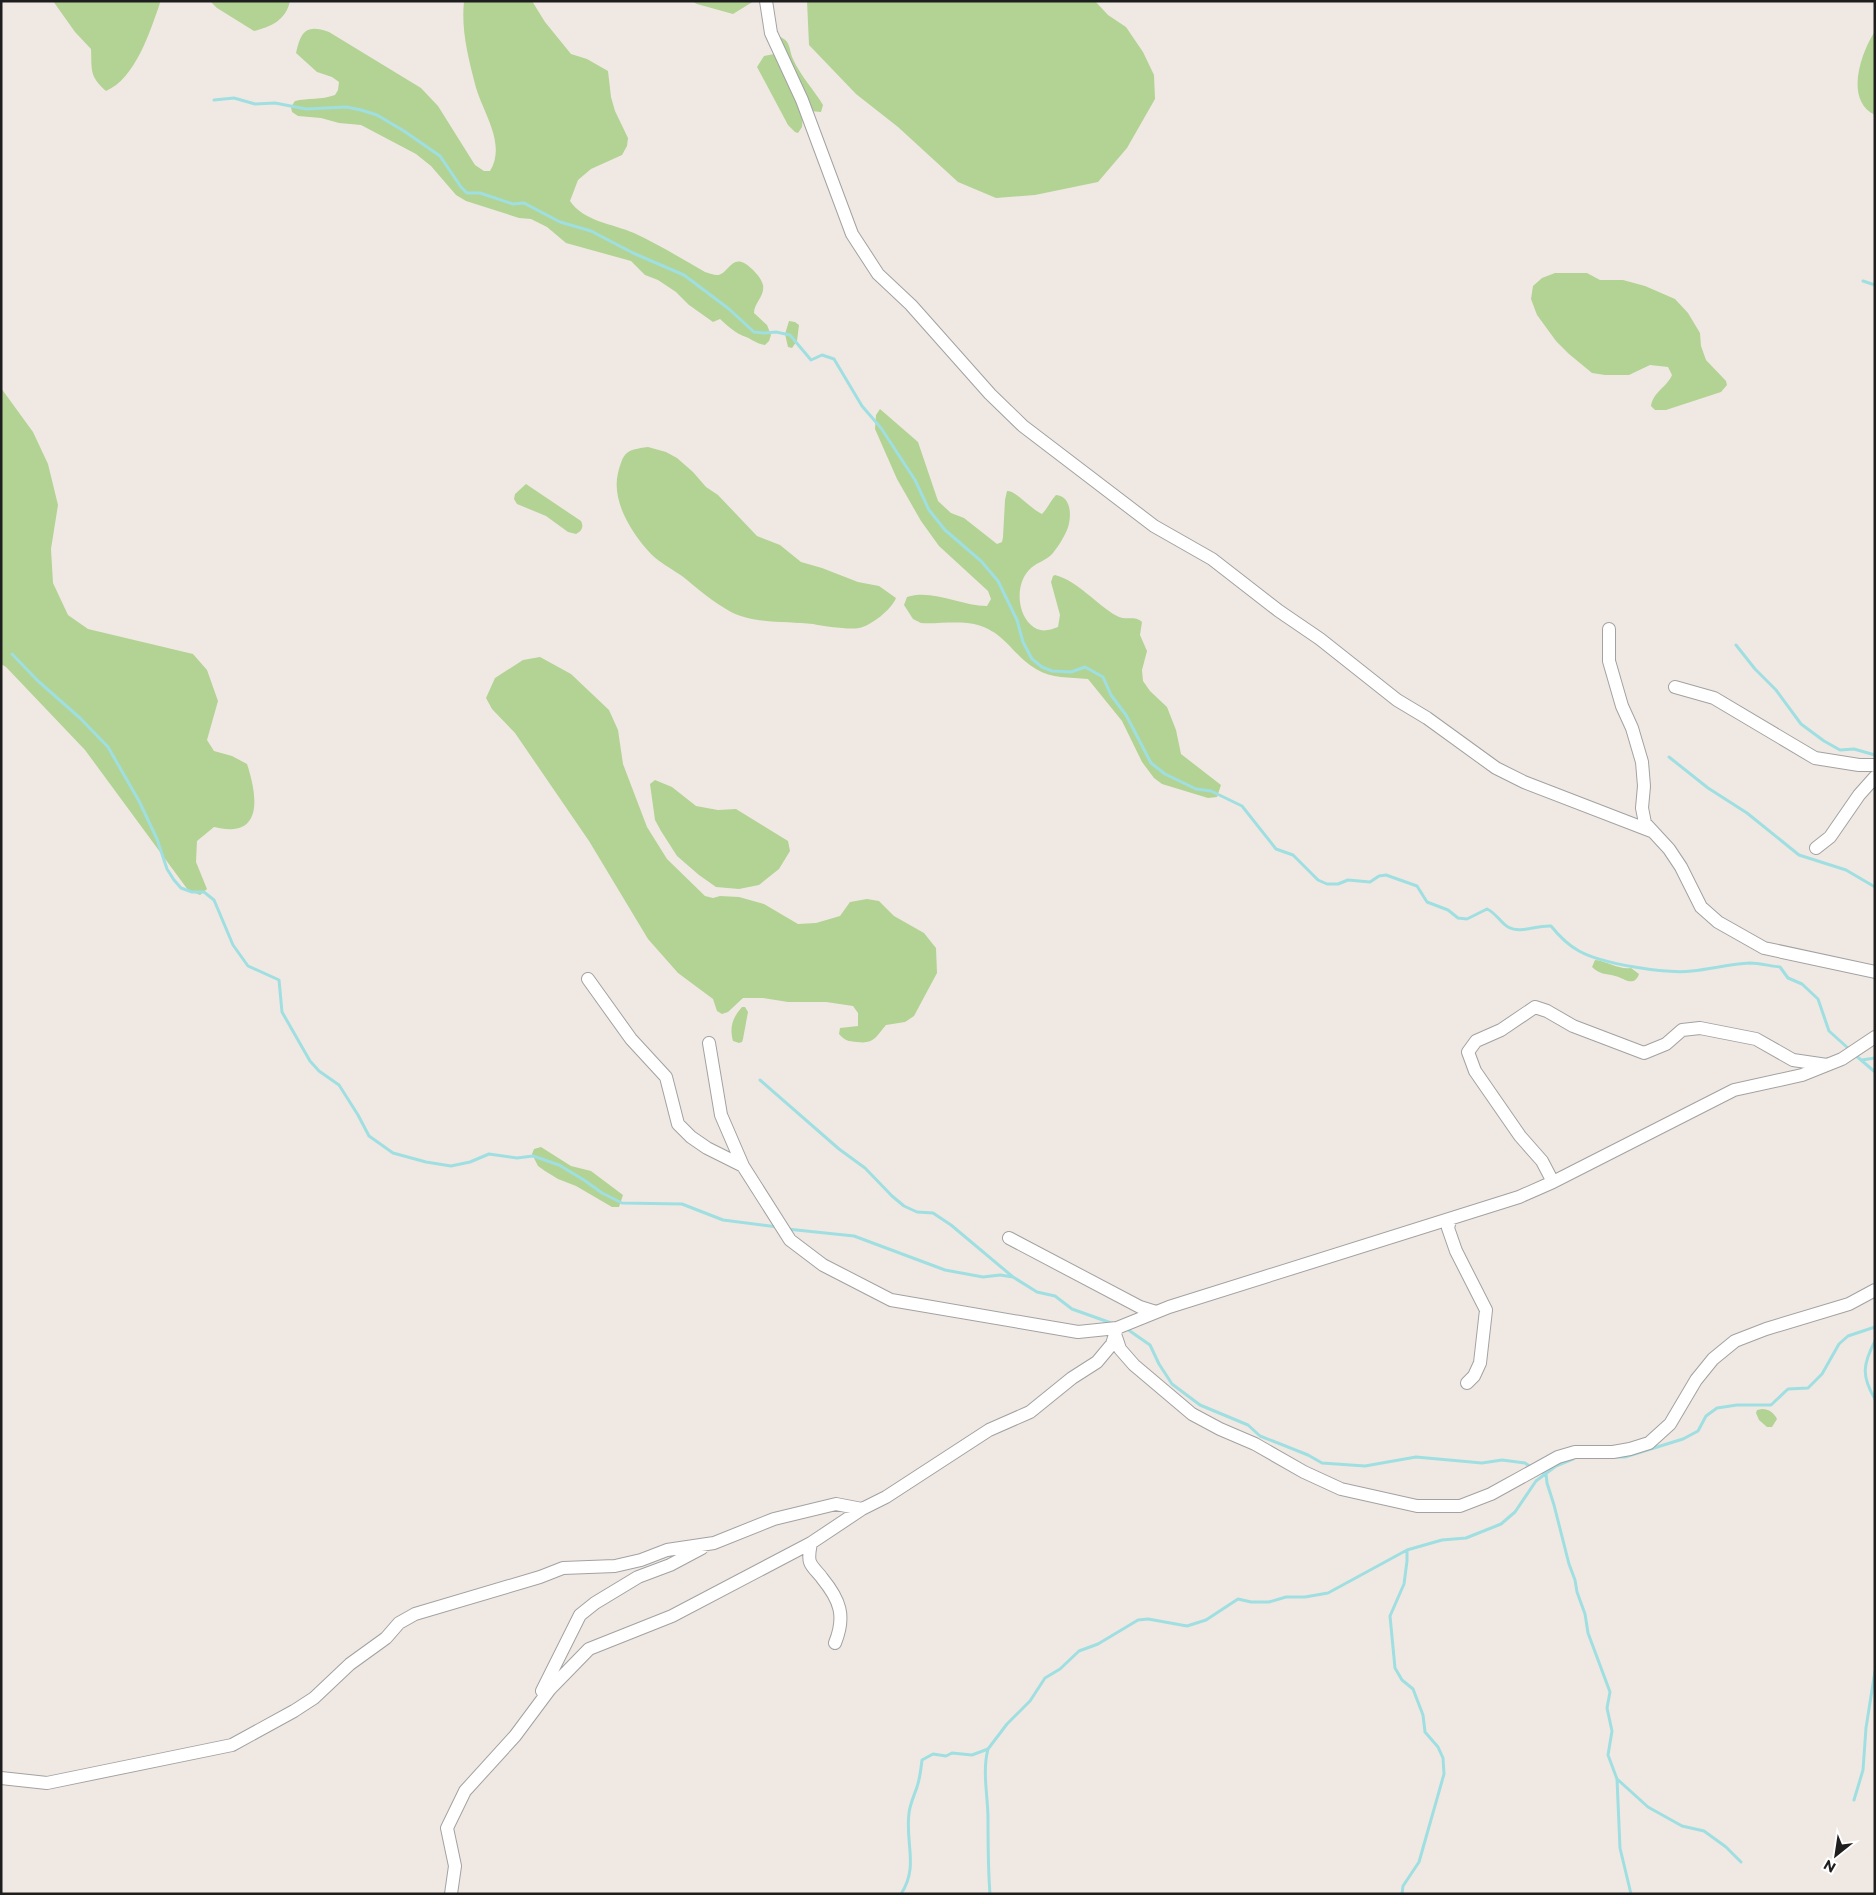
<svg xmlns="http://www.w3.org/2000/svg" width="1876" height="1895" viewBox="0 0 1876 1895" font-family="Montserrat,sans-serif">
  <style>
    .forest { fill: #b2d394 }
    .lines { fill: none; stroke-linecap: round; stroke-linejoin: round }
    .stream { stroke: #9fdfe1; stroke-width: 3 }
    .minor-casing { stroke: #a2a2a2; stroke-width: 14 }
    .minor { stroke: #fff; stroke-width: 12 }
  </style>
  <rect width="100%" height="100%" fill="#f0e9e3"/>
  <path class="forest" d="M 53,1 L 159,1 L 160,3 C 150,32 135,79 106,91 C 89,76 92,70 91,49 L 75,32 Z
    M 210,1 L 290,1 C 286,20 271,27 254,31 L 217,8 Z
    M 464,1 L 532,1 L 545,22 L 571,54 L 587,59 L 608,71 L 611,97 L 615,111 L 628,138 L 627,146 L 622,155 L 591,169 L 578,180 L 570,201 C 583,221 613,224 634,233 C 658,244 682,259 705,272 C 709,273 714,275 717,275 C 729,275 732,249 752,269 C 757,274 761,278 763,285 C 765,296 754,303 754,313 L 767,325 L 771,335 L 769,341 L 765,345 C 757,344 753,340 746,337 C 735,333 729,327 720,319 L 713,322 L 689,305 L 676,292 L 658,280 L 645,275 L 631,261 L 566,243 L 547,227 L 531,219 L 519,218 L 466,201 L 456,195 L 431,166 L 416,154 L 361,125 L 339,123 L 321,118 L 298,116 L 292,112 L 291,107 L 295,101 C 308,98 321,100 335,95 L 338,90 L 339,82 L 332,77 L 317,72 L 296,53 C 301,31 306,24 329,32 L 421,88 L 438,106 L 475,165 L 484,171 L 490,171 C 507,143 482,112 475,84 C 468,56 461,30 464,1 Z
    M 692,1 L 754,1 L 733,14 L 697,4 Z
    M 807,1 L 1095,1 L 1108,15 L 1126,27 L 1143,52 L 1154,75 L 1155,99 L 1127,148 L 1098,182 L 1035,195 L 996,198 L 958,182 L 898,127 L 856,94 L 809,45 Z
    M 1875,31 L 1875,115 C 1844,100 1861,53 1875,31 Z
    M 780,37 C 791,41 789,50 793,59 C 800,75 814,90 823,105 L 821,112 L 810,111 L 803,114 L 802,127 L 798,133 L 795,132 L 788,125 L 757,67 L 764,56 L 774,54 Z
    M 1555,273 L 1587,273 L 1600,280 L 1623,280 L 1645,286 L 1675,299 L 1688,313 L 1700,333 L 1701,346 L 1706,360 L 1726,381 L 1727,385 L 1721,392 L 1666,410 L 1655,410 L 1651,406 C 1653,392 1667,387 1672,375 L 1668,367 L 1650,365 L 1629,375 L 1605,375 L 1592,373 L 1569,354 L 1556,341 L 1537,315 L 1531,299 L 1533,286 L 1542,278 Z
    M 789,321 L 795,322 L 799,325 L 797,341 L 792,348 L 788,347 L 785,334 Z
    M 1,388 L 33,432 L 48,464 L 58,505 L 51,549 L 53,583 L 68,615 L 88,629 L 193,654 L 207,670 L 218,701 L 207,740 L 214,751 L 232,756 L 247,764 C 253,782 265,826 234,829 C 227,830 220,828 214,827 L 197,841 L 196,862 L 207,889 L 200,895 L 188,890 L 85,750 L 6,667 L 1,664 Z
    M 880,409 L 918,442 L 938,501 L 951,513 L 964,518 L 997,544 L 1002,542 L 1003,537 L 1005,500 L 1007,491 C 1017,491 1029,508 1042,514 C 1048,508 1050,501 1056,495 C 1072,496 1072,518 1067,530 C 1064,537 1058,547 1053,553 C 1047,560 1038,562 1031,568 C 1016,581 1016,610 1030,624 C 1039,633 1048,631 1058,627 L 1060,615 L 1051,582 L 1053,576 L 1055,575 C 1080,582 1095,604 1117,616 C 1126,621 1135,615 1142,622 L 1140,635 L 1147,651 L 1142,670 L 1143,681 L 1150,691 L 1167,707 L 1176,730 L 1181,754 L 1221,785 L 1217,797 L 1208,798 L 1162,784 L 1154,778 L 1142,762 L 1122,721 L 1088,679 C 1069,677 1052,679 1036,669 C 1013,656 1007,634 978,625 C 961,620 939,624 921,623 L 913,619 L 904,605 L 907,597 C 933,589 960,606 987,606 L 991,599 L 988,591 L 939,546 L 921,521 L 897,479 L 875,429 L 876,415 Z
    M 648,447 L 666,452 L 677,458 L 693,472 L 706,487 L 718,495 L 757,536 L 780,545 L 801,562 L 822,568 L 858,582 L 879,586 L 896,598 C 892,609 871,626 859,628 C 850,630 823,626 813,624 C 788,621 754,624 731,612 C 713,602 698,589 682,576 C 672,569 660,563 651,554 C 632,534 611,501 618,473 C 624,451 626,450 648,447 Z
    M 526,484 L 581,521 C 584,527 582,531 576,534 L 568,532 L 546,516 L 517,504 L 514,499 L 515,494 Z
    M 540,657 L 571,674 L 609,710 L 618,730 L 623,764 L 647,827 L 667,859 L 705,896 L 713,898 L 720,896 L 739,897 L 764,904 L 798,924 L 816,923 L 840,916 L 850,902 L 867,899 L 879,901 L 894,916 L 924,933 L 936,948 L 937,973 L 914,1016 L 905,1022 L 886,1025 C 875,1038 874,1044 857,1042 C 848,1041 845,1041 839,1034 L 840,1028 L 858,1026 L 858,1013 L 853,1006 L 826,1002 L 788,1002 L 763,998 L 743,998 L 728,1012 L 722,1014 L 717,1011 L 713,999 L 678,973 L 648,939 L 589,841 L 515,733 L 492,709 L 486,698 L 495,678 L 523,660 Z
    M 655,780 L 672,787 L 696,806 L 718,810 L 736,809 L 788,841 L 790,851 L 779,869 L 759,885 L 739,889 L 716,887 L 699,875 L 677,856 L 661,831 L 655,820 L 650,784 Z
    M 1595,960 C 1607,961 1619,970 1631,968 L 1639,974 C 1634,988 1624,978 1615,976 C 1605,973 1600,975 1592,967 Z
    M 742,1007 L 745,1007 L 748,1012 L 743,1039 L 742,1042 L 739,1043 L 733,1041 C 729,1027 733,1017 742,1007 Z
    M 541,1147 L 571,1166 L 591,1171 L 623,1195 L 619,1207 L 612,1207 L 576,1186 L 558,1179 L 545,1171 L 538,1166 L 532,1154 L 534,1149 Z
    M 1762,1409 C 1769,1409 1774,1413 1777,1419 L 1772,1427 L 1767,1427 L 1759,1420 L 1756,1413 L 1757,1410 Z"/>
  <g class="lines">
    <path class="stream" d="M 214,100 L 234,98 L 255,104 L 275,103 L 306,109 L 346,107 L 361,110 L 377,115 L 404,131 L 440,156 L 461,187 L 467,193 L 480,193 L 513,204 L 524,203 L 560,222 L 591,231 L 633,253 L 684,275 L 729,309 L 754,332 L 765,333 L 776,332 L 790,335 L 811,360 L 822,355 L 834,359 L 862,406 L 881,428 L 915,480 L 929,510 L 945,530 L 981,561 L 998,581 L 1017,620 L 1023,642 L 1032,659 L 1042,667 L 1052,671 L 1071,672 L 1085,667 L 1103,677 L 1111,695 L 1126,715 L 1151,763 L 1165,774 L 1196,789 L 1211,791 L 1242,806 L 1276,849 L 1293,855 L 1318,880 L 1327,884 L 1338,884 L 1348,880 L 1370,882 L 1379,876 L 1386,875 L 1417,886 L 1427,902 L 1448,910 L 1458,918 L 1467,919 L 1487,909 C 1496,913 1500,922 1508,927 C 1521,934 1537,925 1551,926 C 1559,936 1568,945 1579,951 C 1602,964 1666,974 1692,971 C 1712,969 1730,964 1750,963 C 1759,963 1770,966 1780,967 L 1788,978 L 1802,984 L 1818,999 L 1829,1031 L 1849,1049
      M 1863,281 L 1875,285
      M 1736,645 L 1755,669 L 1776,690 L 1801,724 L 1824,741 L 1840,750 L 1854,749 L 1875,755
      M 12,654 L 38,681 L 80,718 L 108,747 L 139,801 L 157,839 L 167,869 L 174,880 L 181,888 L 192,892 L 204,892 L 214,900 L 233,945 L 248,966 L 279,980 L 282,1012 L 310,1061 L 319,1071 L 339,1085 L 358,1115 L 369,1136 L 393,1153 L 426,1162 L 451,1166 L 470,1162 L 489,1154 L 517,1158 L 533,1156 L 559,1165 L 584,1180 L 602,1193 L 622,1203 L 682,1204 L 723,1220 L 778,1227
      M 1669,757 L 1708,788 L 1747,813 L 1799,855 L 1846,870 L 1875,887
      M 1854,1054 L 1875,1072
      M 1862,1060 L 1875,1058
      M 760,1080 L 839,1149 L 865,1168 L 892,1196 L 904,1206 L 917,1212 L 933,1213 L 951,1225 L 1013,1277
      M 787,1229 L 854,1236 L 945,1270 L 983,1277 L 1000,1275 L 1013,1277 L 1037,1292 L 1055,1296 L 1072,1309 L 1114,1324
      M 1127,1329 L 1150,1345 L 1159,1364 L 1172,1384 L 1200,1405 L 1248,1425 L 1260,1436 L 1308,1455 L 1322,1463 L 1365,1466 L 1416,1457 L 1482,1463 L 1502,1460 L 1525,1463 L 1531,1467
      M 1875,1341 C 1863,1364 1861,1376 1875,1399
      M 1616,1457 L 1625,1457 L 1683,1439 L 1698,1431 L 1706,1416 L 1717,1408 L 1737,1405 L 1771,1405 L 1788,1389 L 1808,1388 L 1822,1374 L 1839,1344 L 1848,1336 L 1875,1327
      M 1539,1471 L 1546,1474 L 1547,1483 L 1554,1505 L 1569,1564 L 1575,1580 L 1577,1592 L 1585,1614 L 1588,1633 L 1610,1692 L 1607,1708 L 1612,1731 L 1608,1755 L 1617,1779 L 1620,1848 L 1631,1894
      M 988,1749 C 982,1772 988,1796 988,1819 C 988,1844 988,1869 990,1894
      M 1617,1779 L 1648,1807 L 1682,1826 L 1704,1831 L 1726,1847 L 1741,1862
      M 1854,1800 L 1863,1770 L 1866,1728 L 1875,1671
      M 901,1894 C 919,1867 905,1843 909,1813 C 910,1804 914,1796 917,1787 C 920,1778 921,1769 922,1760 L 933,1754 L 946,1756 L 952,1753 L 972,1755 L 988,1749 L 1007,1724 L 1030,1701 L 1045,1678 L 1060,1669 L 1079,1651 L 1098,1644 L 1138,1620 L 1148,1619 L 1187,1626 L 1206,1620 L 1238,1599 L 1251,1602 L 1269,1602 L 1286,1597 L 1305,1597 L 1328,1593 L 1407,1550 L 1442,1540 L 1466,1538 L 1501,1524 L 1515,1512 L 1536,1481 L 1556,1466 L 1573,1459
      M 1402,1894 L 1403,1886 L 1419,1862 L 1444,1774 L 1443,1758 L 1438,1747 L 1425,1732 L 1423,1715 L 1413,1689 L 1402,1680 L 1395,1668 L 1390,1616 L 1404,1584 L 1407,1561 L 1407,1550"/>
    <defs>
      <path id="minor" d="M 766,1 L 771,33 L 802,100 L 852,234 L 878,274 L 911,305 L 990,394 L 1023,426 L 1154,526 L 1212,559 L 1279,611 L 1320,639 L 1397,700 L 1427,718 L 1496,768 L 1524,782 L 1651,831
        M 1609,629 L 1609,661 L 1622,706 L 1632,728 L 1642,762 L 1644,786 L 1642,808 L 1645,823 L 1669,849 L 1681,867 L 1701,907 L 1718,922 L 1764,948 L 1875,972
        M 1675,687 L 1714,698 L 1815,758 L 1859,765 L 1875,765
        M 1816,848 L 1830,837 L 1859,795 L 1875,777
        M 588,979 L 631,1039 L 666,1077 L 678,1124 L 691,1137 L 707,1148 L 743,1166
        M 709,1043 L 721,1115 L 743,1166 L 790,1240 L 823,1265 L 891,1300 L 1078,1332 L 1117,1328
        M 1553,1182 L 1542,1161 L 1520,1136 L 1475,1071 L 1468,1052 L 1476,1041 L 1501,1030 L 1535,1007 L 1547,1011 L 1573,1026 L 1644,1053 L 1666,1044 L 1682,1030 L 1700,1028 L 1756,1039 L 1793,1060 L 1827,1065
        M 1450,1220 L 1448,1228 L 1456,1251 L 1486,1310 L 1480,1363 L 1474,1376 L 1467,1383
        M 1009,1238 L 1140,1307 L 1156,1312
        M 1115,1334 L 1120,1349 L 1134,1365 L 1192,1414 L 1220,1429 L 1255,1444 L 1304,1472 L 1341,1489 L 1417,1506 L 1460,1506 L 1491,1494 L 1558,1457 L 1575,1452 L 1613,1452 L 1630,1449 L 1649,1443 L 1670,1424 L 1696,1380 L 1713,1359 L 1735,1341 L 1766,1329 L 1849,1304 L 1875,1290
        M 811,1543 C 810,1549 808,1556 810,1562 C 812,1568 819,1573 822,1578 C 840,1600 846,1616 835,1643
        M 542,1691 L 580,1615 L 595,1603 L 638,1577 L 670,1565 L 702,1548
        M 1,1778 L 47,1783 L 232,1745 L 294,1711 L 314,1698 L 350,1664 L 386,1638 L 399,1623 L 415,1614 L 540,1577 L 563,1568 L 615,1566 L 641,1560 L 667,1550 L 714,1543 L 774,1519 L 836,1504 L 862,1509 L 886,1497 L 989,1430 L 1030,1412 L 1072,1378 L 1097,1362 L 1112,1344 L 1117,1328 L 1169,1307 L 1519,1197 L 1553,1182 L 1734,1090 L 1802,1075 L 1842,1059 L 1875,1037
        M 451,1894 L 455,1866 L 447,1828 L 465,1791 L 515,1736 L 550,1689 L 589,1649 L 672,1616 L 811,1543 L 862,1509"/>
    </defs>
    <use href="#minor" class="minor-casing"/>
    <use href="#minor" class="minor"/>
  </g>
  <rect width="1876" height="1895" fill="none" stroke="#1e1e1e" stroke-width="5"/>
  <g transform="translate(1836 1855) rotate(210)" stroke="#ffffff" stroke-width="4" paint-order="stroke">
  <path d="M0-4L9 19L0 12L-9 19Z" fill="#1e1e1e"/>
  <text y="-8" font-size="14" font-weight="bold" text-anchor="middle" fill="#1e1e1e">N</text>
  </g>
</svg>
